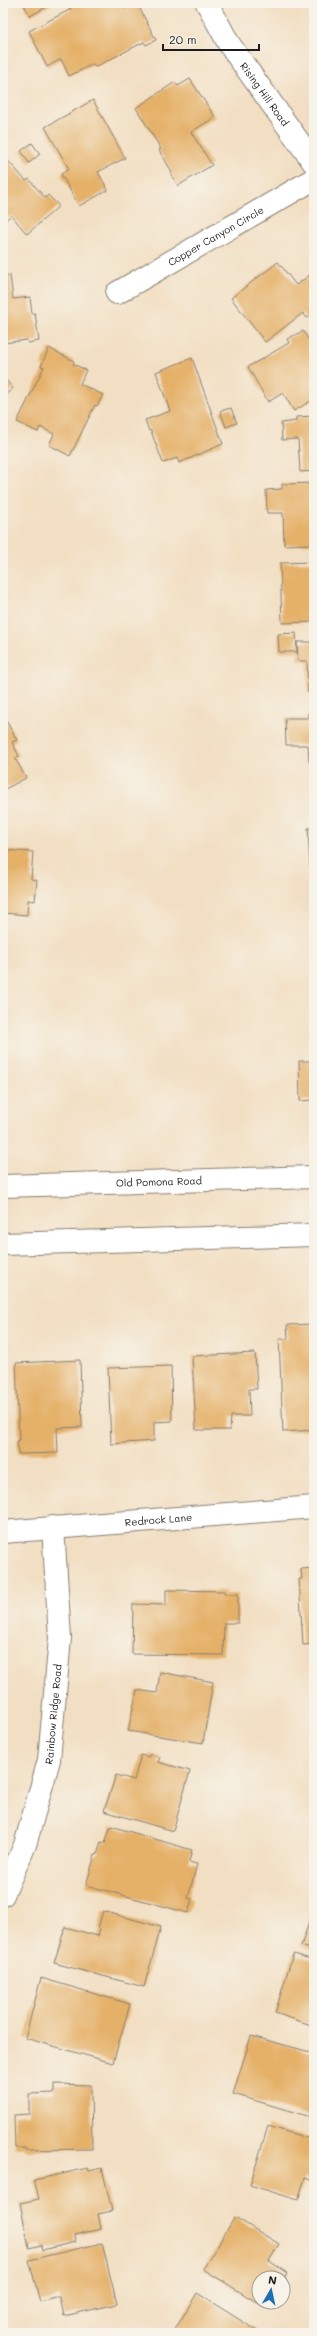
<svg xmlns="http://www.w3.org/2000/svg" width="317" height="2336" viewBox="0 0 317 2336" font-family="Mali,sans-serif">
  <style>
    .building { fill: #e5b169 }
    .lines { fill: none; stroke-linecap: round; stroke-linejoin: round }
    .street-casing { stroke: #877e70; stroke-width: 24 }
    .street { stroke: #fff; stroke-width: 22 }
    .labels { text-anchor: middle; stroke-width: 3.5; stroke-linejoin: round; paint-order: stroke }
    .street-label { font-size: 10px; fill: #1c1c1c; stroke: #f7f3e8 }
  </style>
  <rect width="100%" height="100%" fill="#f7f3e8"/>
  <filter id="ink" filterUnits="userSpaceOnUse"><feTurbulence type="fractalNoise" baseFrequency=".025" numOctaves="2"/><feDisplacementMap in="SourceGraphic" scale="8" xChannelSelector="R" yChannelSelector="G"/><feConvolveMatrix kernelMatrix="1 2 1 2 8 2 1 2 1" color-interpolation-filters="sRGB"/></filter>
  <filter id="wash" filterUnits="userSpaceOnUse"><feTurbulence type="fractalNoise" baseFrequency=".012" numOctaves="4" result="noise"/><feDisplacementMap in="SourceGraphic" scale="16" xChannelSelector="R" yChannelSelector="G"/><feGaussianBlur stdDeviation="0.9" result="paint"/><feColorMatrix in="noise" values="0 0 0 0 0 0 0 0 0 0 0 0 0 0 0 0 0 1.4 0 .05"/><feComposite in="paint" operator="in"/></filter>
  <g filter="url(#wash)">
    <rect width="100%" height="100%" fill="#f2dfc3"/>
    <g id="blocks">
      <path class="building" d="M 23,3 L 54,3 L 30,16 Z
        M 74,3 L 89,3 L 91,7 L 96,3 L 122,3 L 126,9 L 137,3 L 156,40 L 146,45 L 144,42 L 95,67 L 93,64 L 69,76 L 61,59 L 47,67 L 29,31 L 71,9 L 69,6 Z
        M 190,79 L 215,117 L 191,132 L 212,165 L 178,186 L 170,173 L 172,172 L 159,150 L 161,149 L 136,108 L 175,82 L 178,86 Z
        M 93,100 L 125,158 L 98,172 L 108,190 L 79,206 L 61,174 L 69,169 L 45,127 Z
        M 32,143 L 40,154 L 29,163 L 21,151 Z
        M 3,155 L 26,181 L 29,179 L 45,198 L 48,195 L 59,206 L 27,234 L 11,215 L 3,223 Z
        M 278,262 L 296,285 L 314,272 L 314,313 L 307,318 L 303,313 L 265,342 L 231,298 Z
        M 10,275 L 13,299 L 30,297 L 32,314 L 35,313 L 39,341 L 28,343 L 27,340 L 3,343 L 3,276 Z
        M 303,331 L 309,340 L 314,337 L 314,399 L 294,411 L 283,393 L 268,402 L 248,367 L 289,343 L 287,339 Z
        M 49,348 L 74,361 L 73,364 L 86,370 L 80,384 L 103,395 L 97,406 L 95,405 L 70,456 L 49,445 L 54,434 L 40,427 L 38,432 L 17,422 L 44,367 L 41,366 Z
        M 192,358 L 223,444 L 179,463 L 177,458 L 163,463 L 151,431 L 149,431 L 145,420 L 170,411 L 156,372 Z
        M 6,380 L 13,388 L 3,397 L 3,382 Z
        M 231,408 L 237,423 L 226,427 L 220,411 Z
        M 314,416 L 314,471 L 300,472 L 298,439 L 282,440 L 281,423 L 296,421 L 296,417 Z
        M 314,483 L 314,544 L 284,545 L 283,513 L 267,513 L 266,490 L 282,489 L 282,484 Z
        M 314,562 L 314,622 L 282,623 L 280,563 Z
        M 296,633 L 297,652 L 279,652 L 278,634 Z
        M 312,638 L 314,638 L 314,693 L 308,693 L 307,661 L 298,661 L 297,642 L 312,642 Z
        M 308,713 L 314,713 L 314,762 L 309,762 L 308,745 L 286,745 L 285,718 L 308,718 Z
        M 4,717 L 17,740 L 12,742 L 19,756 L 15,758 L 26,778 L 3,790 Z
        M 308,828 L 314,828 L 314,866 L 310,867 Z
        M 3,850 L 33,852 L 31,879 L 37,880 L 35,901 L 28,900 L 27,915 L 3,913 Z
        M 312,886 L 314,886 L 314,909 L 313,909 Z
        M 299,1061 L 314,1061 L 314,1100 L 300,1101 Z
        M 314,1324 L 314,1430 L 283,1432 L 279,1339 L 288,1339 L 287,1325 Z
        M 255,1353 L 257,1389 L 249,1389 L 250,1416 L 231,1416 L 230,1430 L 196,1430 L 192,1356 Z
        M 80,1360 L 82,1427 L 57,1428 L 58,1453 L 18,1454 L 17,1440 L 19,1440 L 16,1363 Z
        M 171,1366 L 172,1421 L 154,1422 L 154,1441 L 111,1444 L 108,1368 Z
        M 314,1568 L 314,1644 L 303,1645 L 299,1579 L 302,1579 L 301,1569 Z
        M 166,1590 L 225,1591 L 224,1594 L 238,1594 L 238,1623 L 224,1623 L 223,1655 L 132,1654 L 133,1604 L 166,1605 Z
        M 160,1672 L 213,1682 L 203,1743 L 128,1731 L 137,1690 L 157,1693 Z
        M 150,1754 L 160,1757 L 158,1762 L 190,1771 L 173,1831 L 104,1811 L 116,1775 L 134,1780 L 141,1755 L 149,1757 Z
        M 111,1826 L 192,1850 L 189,1862 L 197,1864 L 188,1898 L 192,1899 L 188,1913 L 86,1885 L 95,1855 L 97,1855 L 101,1842 L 105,1843 Z
        M 314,1908 L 314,1950 L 301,1946 Z
        M 103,1911 L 161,1927 L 144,1987 L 54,1963 L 65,1927 L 98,1936 L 100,1929 L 98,1928 Z
        M 293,1954 L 314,1960 L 314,2026 L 275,2013 Z
        M 41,1978 L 130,2004 L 113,2063 L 25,2038 Z
        M 251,2036 L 314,2053 L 314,2118 L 233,2094 Z
        M 54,2084 L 91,2085 L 92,2149 L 25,2150 L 25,2148 L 15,2148 L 14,2115 L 29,2114 L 29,2094 L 54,2093 Z
        M 268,2126 L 314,2140 L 314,2181 L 305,2178 L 298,2200 L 250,2185 Z
        M 88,2168 L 89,2171 L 102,2168 L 112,2211 L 98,2214 L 101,2229 L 74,2235 L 75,2242 L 42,2250 L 41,2245 L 29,2248 L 20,2203 L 39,2199 L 34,2180 Z
        M 235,2217 L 279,2244 L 269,2261 L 287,2273 L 283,2280 L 283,2278 L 259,2278 L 259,2302 L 269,2302 L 266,2308 L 203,2269 Z
        M 102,2243 L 117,2304 L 64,2316 L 60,2297 L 40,2302 L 29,2260 Z
        M 197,2293 L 256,2330 L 254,2333 L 173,2333 Z"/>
    </g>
  </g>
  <g filter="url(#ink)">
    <use href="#blocks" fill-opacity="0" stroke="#877e70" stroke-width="1"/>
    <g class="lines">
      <defs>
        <g id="street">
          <path id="s1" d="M 207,3 L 229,44 L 314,163"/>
          <path id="s2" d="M 117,293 L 314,179"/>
          <path id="s3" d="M 3,1186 L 314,1177"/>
          <path d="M 3,1244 L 314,1235"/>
          <path id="s4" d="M 3,1532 L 314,1507"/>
          <path id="s5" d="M 3,1895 L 25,1845 L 49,1760 L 60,1638 L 53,1527"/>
        </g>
      </defs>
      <use href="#street" class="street-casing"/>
      <use href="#street" class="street"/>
    </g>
  </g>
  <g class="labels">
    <g class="street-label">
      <text dy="4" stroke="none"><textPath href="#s1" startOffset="108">Rising Hill Road</textPath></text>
      <text dy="4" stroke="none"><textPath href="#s2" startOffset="114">Copper Canyon Circle</textPath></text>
      <text dy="4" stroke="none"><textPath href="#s3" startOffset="156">Old Pomona Road</textPath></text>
      <text dy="4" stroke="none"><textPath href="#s4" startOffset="156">Redrock Lane</textPath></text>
      <text dy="4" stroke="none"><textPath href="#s5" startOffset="189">Rainbow Ridge Road</textPath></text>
    </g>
  </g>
  <rect width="317" height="2336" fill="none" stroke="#f7f3e8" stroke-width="16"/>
  <g transform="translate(271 2290) rotate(9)"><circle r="19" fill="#f7f3e8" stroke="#9f9d96"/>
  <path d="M0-3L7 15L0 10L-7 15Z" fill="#1f6fb2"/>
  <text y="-6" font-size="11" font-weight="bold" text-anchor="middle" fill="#1c1c1c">N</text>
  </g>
  <path d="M163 44v6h96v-6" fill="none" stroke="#1c1c1c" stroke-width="2"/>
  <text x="169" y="44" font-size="12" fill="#1c1c1c" stroke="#f7f3e8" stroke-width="3" paint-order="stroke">20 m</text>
</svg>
